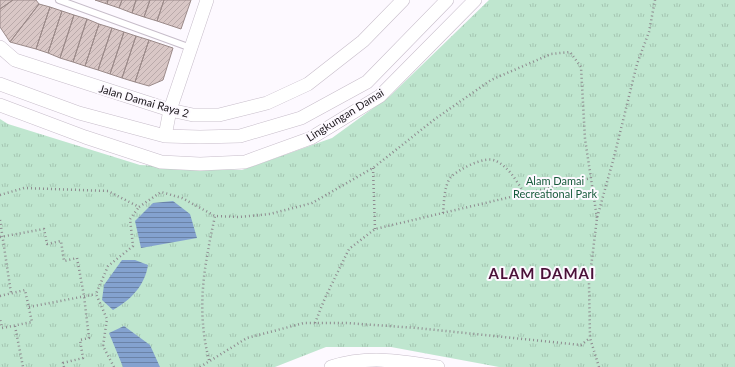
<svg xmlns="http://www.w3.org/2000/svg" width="735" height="367" viewBox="0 0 735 367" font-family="Lato,sans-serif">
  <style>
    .park { fill: url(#park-tufts) }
    .water { fill: url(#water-rules) }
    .building { fill: url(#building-hatch); stroke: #9b8a89 }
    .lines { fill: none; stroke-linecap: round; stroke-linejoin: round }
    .lane-casing { stroke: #c7bdca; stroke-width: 8 }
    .street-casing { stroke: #c7bdca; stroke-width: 14 }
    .path { stroke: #8e8a8f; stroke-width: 2.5; stroke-dasharray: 1 3; stroke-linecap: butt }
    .lane { stroke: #fff; stroke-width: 6 }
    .street { stroke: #fff; stroke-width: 13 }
    .labels { text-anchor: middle; stroke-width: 4; stroke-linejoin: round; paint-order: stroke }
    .street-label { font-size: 11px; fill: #1a161b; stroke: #fdf9ff }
    .park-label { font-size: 11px; fill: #185b3c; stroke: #fdf9ff }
    .district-label { font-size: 15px; font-weight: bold; letter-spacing: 1px; fill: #4a1038; stroke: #fdf9ff }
  </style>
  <defs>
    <pattern id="park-tufts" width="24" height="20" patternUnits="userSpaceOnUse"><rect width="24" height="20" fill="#bfe6cf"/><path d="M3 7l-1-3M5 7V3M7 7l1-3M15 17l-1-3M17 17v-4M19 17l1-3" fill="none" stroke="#a4c5b1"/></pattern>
    <pattern id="water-rules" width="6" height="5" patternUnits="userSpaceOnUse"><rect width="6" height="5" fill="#84a2cf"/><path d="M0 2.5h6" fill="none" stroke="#6b83a7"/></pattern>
    <pattern id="building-hatch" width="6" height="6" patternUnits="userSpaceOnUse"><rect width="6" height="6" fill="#d9c7c6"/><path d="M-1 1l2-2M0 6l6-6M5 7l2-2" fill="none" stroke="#baaaaa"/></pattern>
  </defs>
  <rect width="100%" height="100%" fill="#fdf9ff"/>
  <path class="park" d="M 489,0 L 735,0 L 735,367 L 499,367 L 391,347 L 326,347 L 275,367 L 0,367 L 0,119 L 8,124 L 140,165 L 242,170 L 332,138 L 390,96 Z"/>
  <path class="water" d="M 173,201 L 190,214 L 197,238 L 141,248 L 135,221 L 153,203 Z
    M 122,260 L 135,260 L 148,265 C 145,285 131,300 113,310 L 102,300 L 104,285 Z
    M 124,326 L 150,345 L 160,367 L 123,367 L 109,333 Z"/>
  <path class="building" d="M 0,0 L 13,0 L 0,9 Z
    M 13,0 L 36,0 L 39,4 L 10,42 L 0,27 L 0,9 Z
    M 95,0 L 108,0 L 107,4 Z
    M 108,0 L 122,0 L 119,8 L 107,4 Z
    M 122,0 L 136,0 L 132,13 L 119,8 Z
    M 136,0 L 150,0 L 144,17 L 132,13 Z
    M 150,0 L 164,0 L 157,21 L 144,17 Z
    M 164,0 L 191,0 L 181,29 L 157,21 Z
    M 39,4 L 50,7 L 36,49 L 10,42 Z
    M 50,7 L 62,11 L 48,53 L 36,49 Z
    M 62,11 L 74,15 L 60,58 L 48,53 Z
    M 74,15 L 87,19 L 73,62 L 60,58 Z
    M 87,19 L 99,24 L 85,66 L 73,62 Z
    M 99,24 L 112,28 L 98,70 L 85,66 Z
    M 112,28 L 124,32 L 110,74 L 98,70 Z
    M 124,32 L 136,36 L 122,78 L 110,74 Z
    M 136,36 L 149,40 L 135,82 L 122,78 Z
    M 149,40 L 173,48 L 163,80 L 149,86 L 135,82 Z"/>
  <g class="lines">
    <defs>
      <path id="lane" d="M 59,0 L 191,48"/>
      <path id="street" d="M 0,47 L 15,60 L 170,110 L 193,115 L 219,115 L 267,103 L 308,84 L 363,41 L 403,0
        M 0,84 L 79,113 L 165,136 L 200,137 L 240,136 L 301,118 L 367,82 L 447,0
        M 0,105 L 85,137 L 161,162 L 200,164 L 245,162 L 311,138 L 380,96 L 475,0
        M 165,136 L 170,110 L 207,0
        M 331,367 C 368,355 400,361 438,367"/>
    </defs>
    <use href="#lane" class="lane-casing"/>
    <use href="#street" class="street-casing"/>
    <path class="path" d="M 373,168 L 375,229
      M 0,195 L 24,188 L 108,191 L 139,207 L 161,192 L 182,198 L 215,216 L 239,217 L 270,214 L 312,203 L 373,168 L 435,119 L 491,80 L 551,54 L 570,52 L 581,67 L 585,139 L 597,218
      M 443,213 C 444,203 444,185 451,177 C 459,169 486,155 496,161 C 509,167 517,182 525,194
      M 0,220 L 11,293
      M 0,237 L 44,229 L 47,244 L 61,241 L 64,261 L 77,258 L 84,296 L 89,338 L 80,340 L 83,358 L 63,363 L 64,367
      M 0,296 L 25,290 L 32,322 L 2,328 L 0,319
      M 29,307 L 96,294
      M 315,323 L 325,298 L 349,249 L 375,229 L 591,178
      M 15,326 L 23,367
      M 209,360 C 196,309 204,267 215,216
      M 114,367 L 103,346 L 107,319 L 96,294 L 108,266 L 133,246 L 130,219 L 139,207
      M 200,367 L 247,338 L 304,323 L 346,323 L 417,328 L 581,345 L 590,338
      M 599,367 L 590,338 L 589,284 L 597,218 L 614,157 L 637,64 L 649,32 L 655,0"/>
    <use href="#lane" class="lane"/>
    <use href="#street" class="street"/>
  </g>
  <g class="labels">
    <g class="street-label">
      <text transform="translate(144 101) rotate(16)" y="4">Jalan Damai Raya 2</text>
      <text transform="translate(345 115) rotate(-32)" y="4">Lingkungan Damai</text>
    </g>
    <g class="park-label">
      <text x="555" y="185">Alam Damai<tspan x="555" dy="13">Recreational Park</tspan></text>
    </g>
    <g class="district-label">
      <text x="542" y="279">ALAM DAMAI</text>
    </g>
  </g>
</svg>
